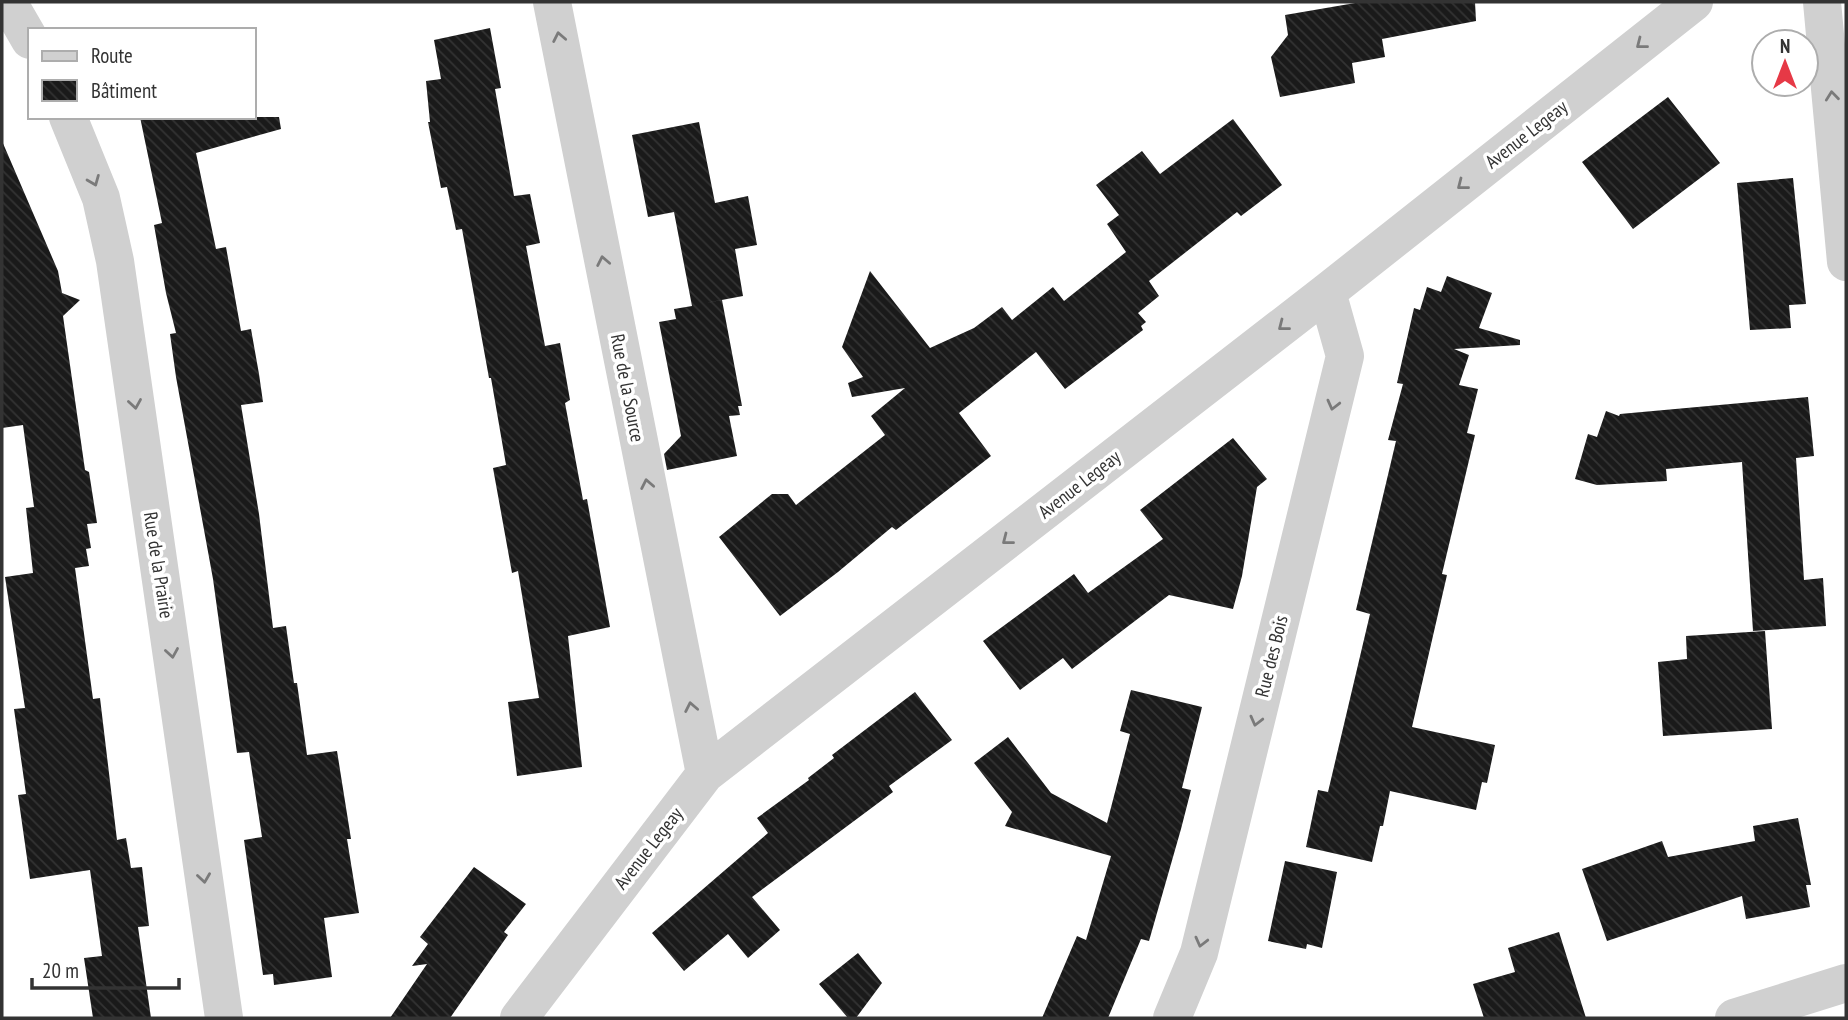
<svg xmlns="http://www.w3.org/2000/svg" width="1848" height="1020" viewBox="0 0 1848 1020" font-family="'PT Sans Narrow',sans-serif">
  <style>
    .building { fill: url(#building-back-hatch) }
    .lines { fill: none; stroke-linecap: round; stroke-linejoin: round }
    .minor { stroke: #d0d0d0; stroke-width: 38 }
    .oneway { stroke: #7a7a7a }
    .labels { text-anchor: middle; stroke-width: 7; stroke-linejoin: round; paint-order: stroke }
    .street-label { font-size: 19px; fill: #333; stroke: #fff }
  </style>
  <defs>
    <pattern id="building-back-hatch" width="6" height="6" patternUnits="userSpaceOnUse" patternTransform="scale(1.75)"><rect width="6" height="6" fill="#1a1a1a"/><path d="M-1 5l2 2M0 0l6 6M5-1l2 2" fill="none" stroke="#333"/></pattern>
  </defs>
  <rect width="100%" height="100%" fill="#fff"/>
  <path class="building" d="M 1361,2 L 1475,2 L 1476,21 L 1382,39 L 1385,57 L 1352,63 L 1355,83 L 1280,97 L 1271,57 L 1288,35 L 1285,15 Z
    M 490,28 L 501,88 L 495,89 L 514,196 L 530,194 L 540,243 L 526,246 L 545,346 L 560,343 L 570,400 L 565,403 L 583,500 L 587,499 L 610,627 L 568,636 L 582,767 L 517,776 L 508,702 L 539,698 L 518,571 L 512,573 L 493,468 L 506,465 L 491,378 L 489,378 L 462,229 L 456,230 L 447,187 L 441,188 L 428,122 L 430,122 L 426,81 L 441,79 L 434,40 Z
    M 1668,97 L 1720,163 L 1633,229 L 1582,162 Z
    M 140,117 L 279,117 L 281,129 L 196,153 L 216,249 L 226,247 L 241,331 L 251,329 L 259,374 L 263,402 L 241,405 L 259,514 L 273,628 L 286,626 L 294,683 L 297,683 L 307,755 L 337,751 L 351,839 L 347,839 L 359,913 L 324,918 L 332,977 L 274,985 L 273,974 L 263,975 L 244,840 L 262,837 L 249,752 L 237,753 L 213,579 L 176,377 L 170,334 L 176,333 L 166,293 L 154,225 L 162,223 Z
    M 1233,119 L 1282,185 L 1241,216 L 1237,212 L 1149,281 L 1159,296 L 1138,313 L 1146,322 L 1141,326 L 1143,330 L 1065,389 L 1036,352 L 959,413 L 991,456 L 896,530 L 892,527 L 838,572 L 780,616 L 719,537 L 772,494 L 788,494 L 796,505 L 885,435 L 871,416 L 905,388 L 852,397 L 848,383 L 863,377 L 842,347 L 870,271 L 930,348 L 974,328 L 1002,307 L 1012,320 L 1053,287 L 1064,301 L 1126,252 L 1107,224 L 1119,215 L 1096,185 L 1142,151 L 1160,174 Z
    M 699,122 L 715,203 L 748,196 L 757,245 L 735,249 L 743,296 L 695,305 L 722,300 L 742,406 L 738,406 L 740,415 L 729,416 L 737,456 L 667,470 L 664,454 L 681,436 L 659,322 L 676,319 L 674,309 L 692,306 L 674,212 L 648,217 L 632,135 Z
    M 2,141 L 58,271 L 62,293 L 80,300 L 63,316 L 85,470 L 89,472 L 97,523 L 87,524 L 91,548 L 86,549 L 89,566 L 75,568 L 93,699 L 100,698 L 117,840 L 126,838 L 131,868 L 142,867 L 149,926 L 138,927 L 151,1018 L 93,1018 L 84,958 L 102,956 L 90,870 L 30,879 L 18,795 L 26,794 L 14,709 L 25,708 L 5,577 L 33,573 L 26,508 L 34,507 L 23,425 L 2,428 Z
    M 1793,178 L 1806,304 L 1789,305 L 1791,328 L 1750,330 L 1737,183 Z
    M 1447,276 L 1492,293 L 1479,328 L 1520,340 L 1520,345 L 1454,349 L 1469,355 L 1459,385 L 1478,389 L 1467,433 L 1475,435 L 1442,574 L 1447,575 L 1412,727 L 1495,745 L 1487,783 L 1482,782 L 1476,810 L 1390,791 L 1383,826 L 1380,826 L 1372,862 L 1306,847 L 1318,790 L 1328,792 L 1370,614 L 1356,610 L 1396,441 L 1388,440 L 1403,384 L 1397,383 L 1414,308 L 1420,310 L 1427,287 L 1441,292 Z
    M 1808,397 L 1814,456 L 1796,458 L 1804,580 L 1823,578 L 1826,626 L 1753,631 L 1742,462 L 1666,469 L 1667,481 L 1597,485 L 1575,479 L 1588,434 L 1597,437 L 1606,411 L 1619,416 L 1620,414 Z
    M 1233,438 L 1267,479 L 1257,487 L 1242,576 L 1233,609 L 1169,595 L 1072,669 L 1063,658 L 1020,690 L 983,641 L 1074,574 L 1088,593 L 1163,539 L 1140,510 Z
    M 1765,631 L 1772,729 L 1663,736 L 1658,662 L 1687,659 L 1686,636 Z
    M 1131,690 L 1202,707 L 1182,788 L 1191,790 L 1181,829 L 1149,941 L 1141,939 L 1108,1018 L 1042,1018 L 1077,936 L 1086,940 L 1111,856 L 1005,826 L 1012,812 L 974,763 L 1008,737 L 1051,793 L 1107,823 L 1130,734 L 1120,731 Z
    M 915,692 L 952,740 L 889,786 L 893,792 L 752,897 L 780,930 L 748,958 L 728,934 L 684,971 L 652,933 L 768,833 L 757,818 L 809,780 L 808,778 L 834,758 L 832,755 Z
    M 1798,818 L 1811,885 L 1806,885 L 1810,907 L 1746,919 L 1742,896 L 1607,941 L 1582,869 L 1662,841 L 1668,857 L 1755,841 L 1753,826 Z
    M 1285,861 L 1337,872 L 1322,948 L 1307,944 L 1306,949 L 1268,941 Z
    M 474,867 L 526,904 L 504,932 L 508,935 L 450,1018 L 390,1018 L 427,964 L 412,966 L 428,944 L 420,937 Z
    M 1559,932 L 1586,1018 L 1484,1018 L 1473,984 L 1515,972 L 1508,948 Z
    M 858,953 L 882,983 L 856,1018 L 848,1018 L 819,984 Z"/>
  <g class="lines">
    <path class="minor" d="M 8,2 L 30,40
      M 552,2 L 705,774
      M 1822,2 L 1846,262
      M 68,117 L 101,198 L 115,261 L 224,1018
      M 519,1018 L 705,774 L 1327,292 L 1694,2
      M 1172,1018 L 1199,953 L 1345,356 L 1327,292
      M 1734,1018 L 1846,983"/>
  </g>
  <defs><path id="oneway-chevron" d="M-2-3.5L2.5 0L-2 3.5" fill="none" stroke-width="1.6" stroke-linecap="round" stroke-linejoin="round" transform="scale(1.75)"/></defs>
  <g class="oneway">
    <use href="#oneway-chevron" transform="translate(559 37) rotate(-101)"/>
    <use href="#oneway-chevron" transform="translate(1641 44) rotate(142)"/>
    <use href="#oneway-chevron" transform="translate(1832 96) rotate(-96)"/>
    <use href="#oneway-chevron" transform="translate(94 181) rotate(68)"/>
    <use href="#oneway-chevron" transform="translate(1462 185) rotate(142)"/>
    <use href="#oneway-chevron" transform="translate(603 261) rotate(-101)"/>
    <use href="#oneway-chevron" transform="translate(1283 326) rotate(142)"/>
    <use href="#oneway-chevron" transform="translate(135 404) rotate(81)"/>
    <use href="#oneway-chevron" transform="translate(1333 405) rotate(104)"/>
    <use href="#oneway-chevron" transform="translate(647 484) rotate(-101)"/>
    <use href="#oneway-chevron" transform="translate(1007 540) rotate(142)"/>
    <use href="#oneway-chevron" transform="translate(172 653) rotate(81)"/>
    <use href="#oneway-chevron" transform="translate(691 707) rotate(-101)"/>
    <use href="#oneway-chevron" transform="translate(1256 721) rotate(104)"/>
    <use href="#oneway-chevron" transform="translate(204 878) rotate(82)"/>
    <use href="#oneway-chevron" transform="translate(1201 942) rotate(104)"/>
  </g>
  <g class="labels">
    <g class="street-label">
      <text transform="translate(1526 134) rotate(-38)" y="7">Avenue Legeay</text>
      <text transform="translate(628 388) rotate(79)" y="7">Rue de la Source</text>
      <text transform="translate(1079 484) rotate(-38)" y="7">Avenue Legeay</text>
      <text transform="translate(159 565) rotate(81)" y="7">Rue de la Prairie</text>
      <text transform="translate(1271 656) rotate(-76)" y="7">Rue des Bois</text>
      <text transform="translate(648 848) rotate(-52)" y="7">Avenue Legeay</text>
    </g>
  </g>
  <rect width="1848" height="1020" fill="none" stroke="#333333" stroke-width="7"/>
  <rect x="28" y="28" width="228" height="91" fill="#ffffff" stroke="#adadad" stroke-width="2"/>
  <rect x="42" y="51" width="35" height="10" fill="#d0d0d0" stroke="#adadad" stroke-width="2"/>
  <text x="91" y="63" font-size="21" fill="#333333">Route</text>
  <rect x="42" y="80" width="35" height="21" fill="url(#building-back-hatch)" stroke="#adadad" stroke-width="2"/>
  <text x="91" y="98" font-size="21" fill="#333333">Bâtiment</text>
  <g transform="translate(1785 63)"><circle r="33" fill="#ffffff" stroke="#adadad" stroke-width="2"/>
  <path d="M0-5L12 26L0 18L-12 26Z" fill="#e63946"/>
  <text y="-10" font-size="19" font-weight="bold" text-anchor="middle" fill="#333333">N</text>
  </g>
  <path d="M32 978v10h147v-10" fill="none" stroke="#333333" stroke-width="3.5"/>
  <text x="42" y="978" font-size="21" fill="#333333" stroke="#ffffff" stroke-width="5" paint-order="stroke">20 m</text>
</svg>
